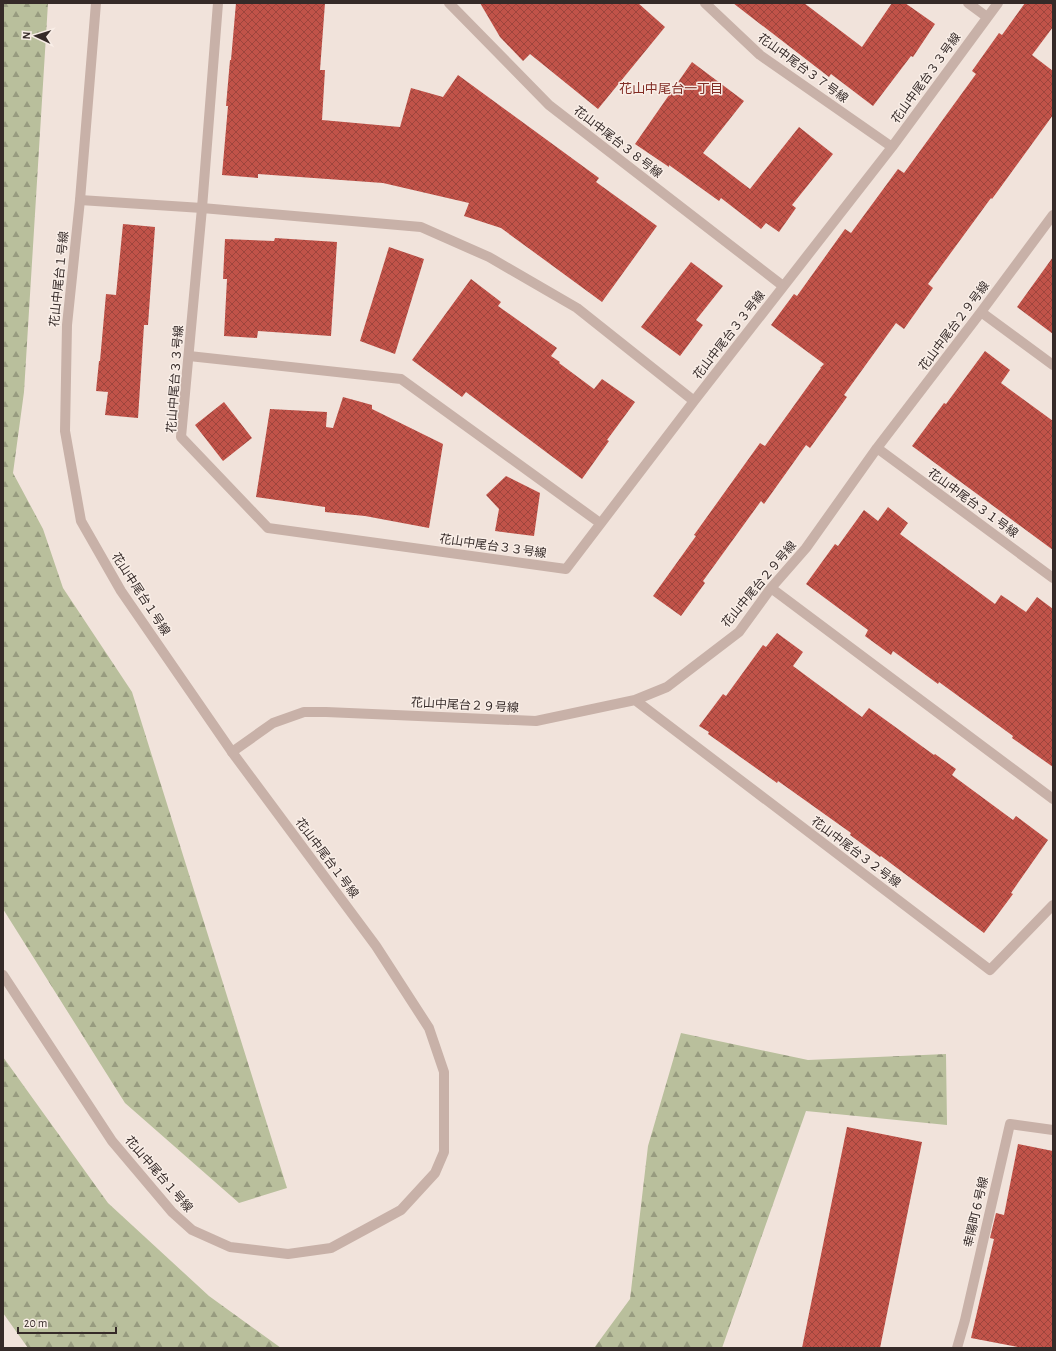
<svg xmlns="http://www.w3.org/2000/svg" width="1056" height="1351" viewBox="0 0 1056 1351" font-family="'Alegreya Sans','Noto Sans JP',sans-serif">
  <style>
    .forest { fill: url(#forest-firs) }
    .building { fill: url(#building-cross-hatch) }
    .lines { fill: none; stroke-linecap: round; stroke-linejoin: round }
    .minor { stroke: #c8b1a8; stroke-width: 10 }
    .tertiary { stroke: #c8b1a8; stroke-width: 10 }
    .labels { text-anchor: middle; stroke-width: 3; stroke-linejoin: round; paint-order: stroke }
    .street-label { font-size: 12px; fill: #352a28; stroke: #f9eee7 }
    .neighbourhood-label { font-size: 13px; fill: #812c24; stroke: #f9eee7 }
  </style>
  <defs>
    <pattern id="forest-firs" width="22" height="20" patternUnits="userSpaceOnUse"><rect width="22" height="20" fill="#b9bf9c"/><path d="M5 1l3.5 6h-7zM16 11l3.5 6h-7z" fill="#979b7f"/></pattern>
    <pattern id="building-cross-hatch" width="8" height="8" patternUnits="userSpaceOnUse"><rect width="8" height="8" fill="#c15349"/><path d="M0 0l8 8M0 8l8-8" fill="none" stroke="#9e453d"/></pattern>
  </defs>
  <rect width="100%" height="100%" fill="#f1e3db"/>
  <path class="forest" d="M 3,3 L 48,3 L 24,392 L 13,473 L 43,529 L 63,588 L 132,692 L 287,1188 L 239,1203 L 125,1103 L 3,909 Z
    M 681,1033 L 808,1060 L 946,1054 L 947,1125 L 806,1111 L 722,1348 L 594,1348 L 630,1299 L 648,1146 Z
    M 3,1057 L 108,1203 L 209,1296 L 281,1348 L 28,1348 L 3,1313 Z"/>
  <path class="building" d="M 236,3 L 325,3 L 320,70 L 325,70 L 322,120 L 400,127 L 411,88 L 443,97 L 458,75 L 599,178 L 596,182 L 657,226 L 602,302 L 501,228 L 464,216 L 469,203 L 383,183 L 258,174 L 258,178 L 222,175 L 228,106 L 226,106 L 230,60 L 231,60 Z
    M 480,3 L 638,3 L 665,27 L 598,109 L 530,54 L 523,61 L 500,37 Z
    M 733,3 L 804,3 L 862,47 L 892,3 L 905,3 L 935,24 L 913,57 L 911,56 L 873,106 L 831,74 L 829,77 Z
    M 1025,3 L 1053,3 L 1053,27 L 1032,55 L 1053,71 L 1053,115 L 992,199 L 991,198 L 928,284 L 933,288 L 904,329 L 896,323 L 844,395 L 847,397 L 810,448 L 806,445 L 764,504 L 761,501 L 703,581 L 705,583 L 681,616 L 653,596 L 696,536 L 694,535 L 760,443 L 765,446 L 821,368 L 820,368 L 824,364 L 771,325 L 794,294 L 797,296 L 845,229 L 851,233 L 898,169 L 904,173 L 976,74 L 972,71 L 999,33 L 1002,35 Z
    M 692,62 L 744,101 L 703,153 L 750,189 L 799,127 L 833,154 L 792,205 L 796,208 L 779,232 L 766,223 L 761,229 L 721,198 L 719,201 L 669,165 L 669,167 L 635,144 Z
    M 123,224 L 155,227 L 148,325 L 144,325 L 138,418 L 105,415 L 108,392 L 96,391 L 99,361 L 100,361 L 106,294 L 116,295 Z
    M 275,238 L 337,242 L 331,336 L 258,331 L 257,338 L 224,336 L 227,279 L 223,279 L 225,239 L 274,241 Z
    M 389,247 L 424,259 L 395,354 L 360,341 Z
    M 1053,257 L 1053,334 L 1017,307 Z
    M 691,262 L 723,286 L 696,320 L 703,325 L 680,356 L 641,327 Z
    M 471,279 L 501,302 L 498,306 L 557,348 L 551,356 L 560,362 L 559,363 L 594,389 L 602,379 L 635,402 L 607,440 L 609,441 L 582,479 L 466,392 L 462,397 L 412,360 Z
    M 985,351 L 1010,370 L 1001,383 L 1053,421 L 1053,550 L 912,446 L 944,403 L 946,404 Z
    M 343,397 L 372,405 L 372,409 L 443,444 L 429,528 L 365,516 L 325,512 L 325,507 L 256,497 L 270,409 L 327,412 L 326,427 L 333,428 Z
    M 224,402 L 252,438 L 223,461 L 195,425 Z
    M 506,476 L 540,493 L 534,536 L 495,531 L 499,509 L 486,495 Z
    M 888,507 L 908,523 L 900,534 L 995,604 L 1001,595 L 1026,612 L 1037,597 L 1053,609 L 1053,767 L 1012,738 L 1013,736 L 939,682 L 938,684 L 893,651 L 891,655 L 865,636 L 868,630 L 806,584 L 835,544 L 838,546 L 864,510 L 878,521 Z
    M 777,633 L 803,652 L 793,666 L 862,717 L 869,708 L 934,755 L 935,754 L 956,769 L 952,775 L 1013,820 L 1016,816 L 1048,840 L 1011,893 L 1013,894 L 984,933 L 881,856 L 880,857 L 850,835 L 851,833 L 778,781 L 777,783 L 708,734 L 709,732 L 699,726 L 723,694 L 726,696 L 763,645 L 766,647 Z
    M 847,1127 L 922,1142 L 880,1348 L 802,1348 Z
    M 1018,1144 L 1053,1151 L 1053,1348 L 1023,1348 L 971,1338 L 994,1239 L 990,1238 L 996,1213 L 1004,1215 Z"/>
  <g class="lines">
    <path class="minor" d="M 218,3 L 202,208 L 181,437 L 268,528 L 566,569 L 694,401 L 892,147 L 998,3
      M 449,3 L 549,105 L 783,286
      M 705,3 L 760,55 L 892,147
      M 968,3 L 987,17
      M 80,200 L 202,208 L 421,227 L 489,257 L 577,308 L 694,401
      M 981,312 L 1053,365
      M 189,356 L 401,379 L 600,523
      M 877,448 L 1053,578
      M 771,588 L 1053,799
      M 635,700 L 990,970 L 1053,905
      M 232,752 L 273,723 L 304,712 L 326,712 L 536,721 L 635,700 L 667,687 L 739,632 L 771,588 L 806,548 L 877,448 L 981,312 L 1053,215
      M 957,1348 L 965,1320 L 1010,1124 L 1053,1130"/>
    <path class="tertiary" d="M 3,975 L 112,1141 L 172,1212 L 192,1230 L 230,1247 L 288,1254 L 331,1248 L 401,1210 L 435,1173 L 444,1152 L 444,1072 L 429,1028 L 376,946 L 232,752 L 121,591 L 81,521 L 65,431 L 67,325 L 80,200 L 96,3"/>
  </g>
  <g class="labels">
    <g class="street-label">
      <text transform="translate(803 68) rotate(36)" y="4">花山中尾台３７号線</text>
      <text transform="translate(926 78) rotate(-54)" y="4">花山中尾台３３号線</text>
      <text transform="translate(618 142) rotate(38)" y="4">花山中尾台３８号線</text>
      <text transform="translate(59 279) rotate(-84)" y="4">花山中尾台１号線</text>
      <text transform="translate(954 326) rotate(-53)" y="4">花山中尾台２９号線</text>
      <text transform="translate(729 335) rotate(-52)" y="4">花山中尾台３３号線</text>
      <text transform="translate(175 379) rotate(-86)" y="4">花山中尾台３３号線</text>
      <text transform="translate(973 503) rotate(36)" y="4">花山中尾台３１号線</text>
      <text transform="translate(493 546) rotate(8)" y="4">花山中尾台３３号線</text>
      <text transform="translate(759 584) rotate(-50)" y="4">花山中尾台２９号線</text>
      <text transform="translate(141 594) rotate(57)" y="4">花山中尾台１号線</text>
      <text transform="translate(465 705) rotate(3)" y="4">花山中尾台２９号線</text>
      <text transform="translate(856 852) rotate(37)" y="4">花山中尾台３２号線</text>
      <text transform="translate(327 858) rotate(53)" y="4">花山中尾台１号線</text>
      <text transform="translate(159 1174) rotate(49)" y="4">花山中尾台１号線</text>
      <text transform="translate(976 1212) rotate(-77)" y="4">幸陽町６号線</text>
    </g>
    <g class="neighbourhood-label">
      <text x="671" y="93">花山中尾台一丁目</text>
    </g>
  </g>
  <rect width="1056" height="1351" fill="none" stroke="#352a28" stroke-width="8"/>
  <g transform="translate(36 36) rotate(274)" stroke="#f9eee7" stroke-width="3" paint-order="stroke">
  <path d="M0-3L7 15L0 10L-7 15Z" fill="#352a28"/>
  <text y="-6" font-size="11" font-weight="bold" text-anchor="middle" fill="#352a28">N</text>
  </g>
  <path d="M18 1327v6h98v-6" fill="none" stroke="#352a28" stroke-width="2"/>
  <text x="24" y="1327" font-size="12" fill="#352a28" stroke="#f9eee7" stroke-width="3" paint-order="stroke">20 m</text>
</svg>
